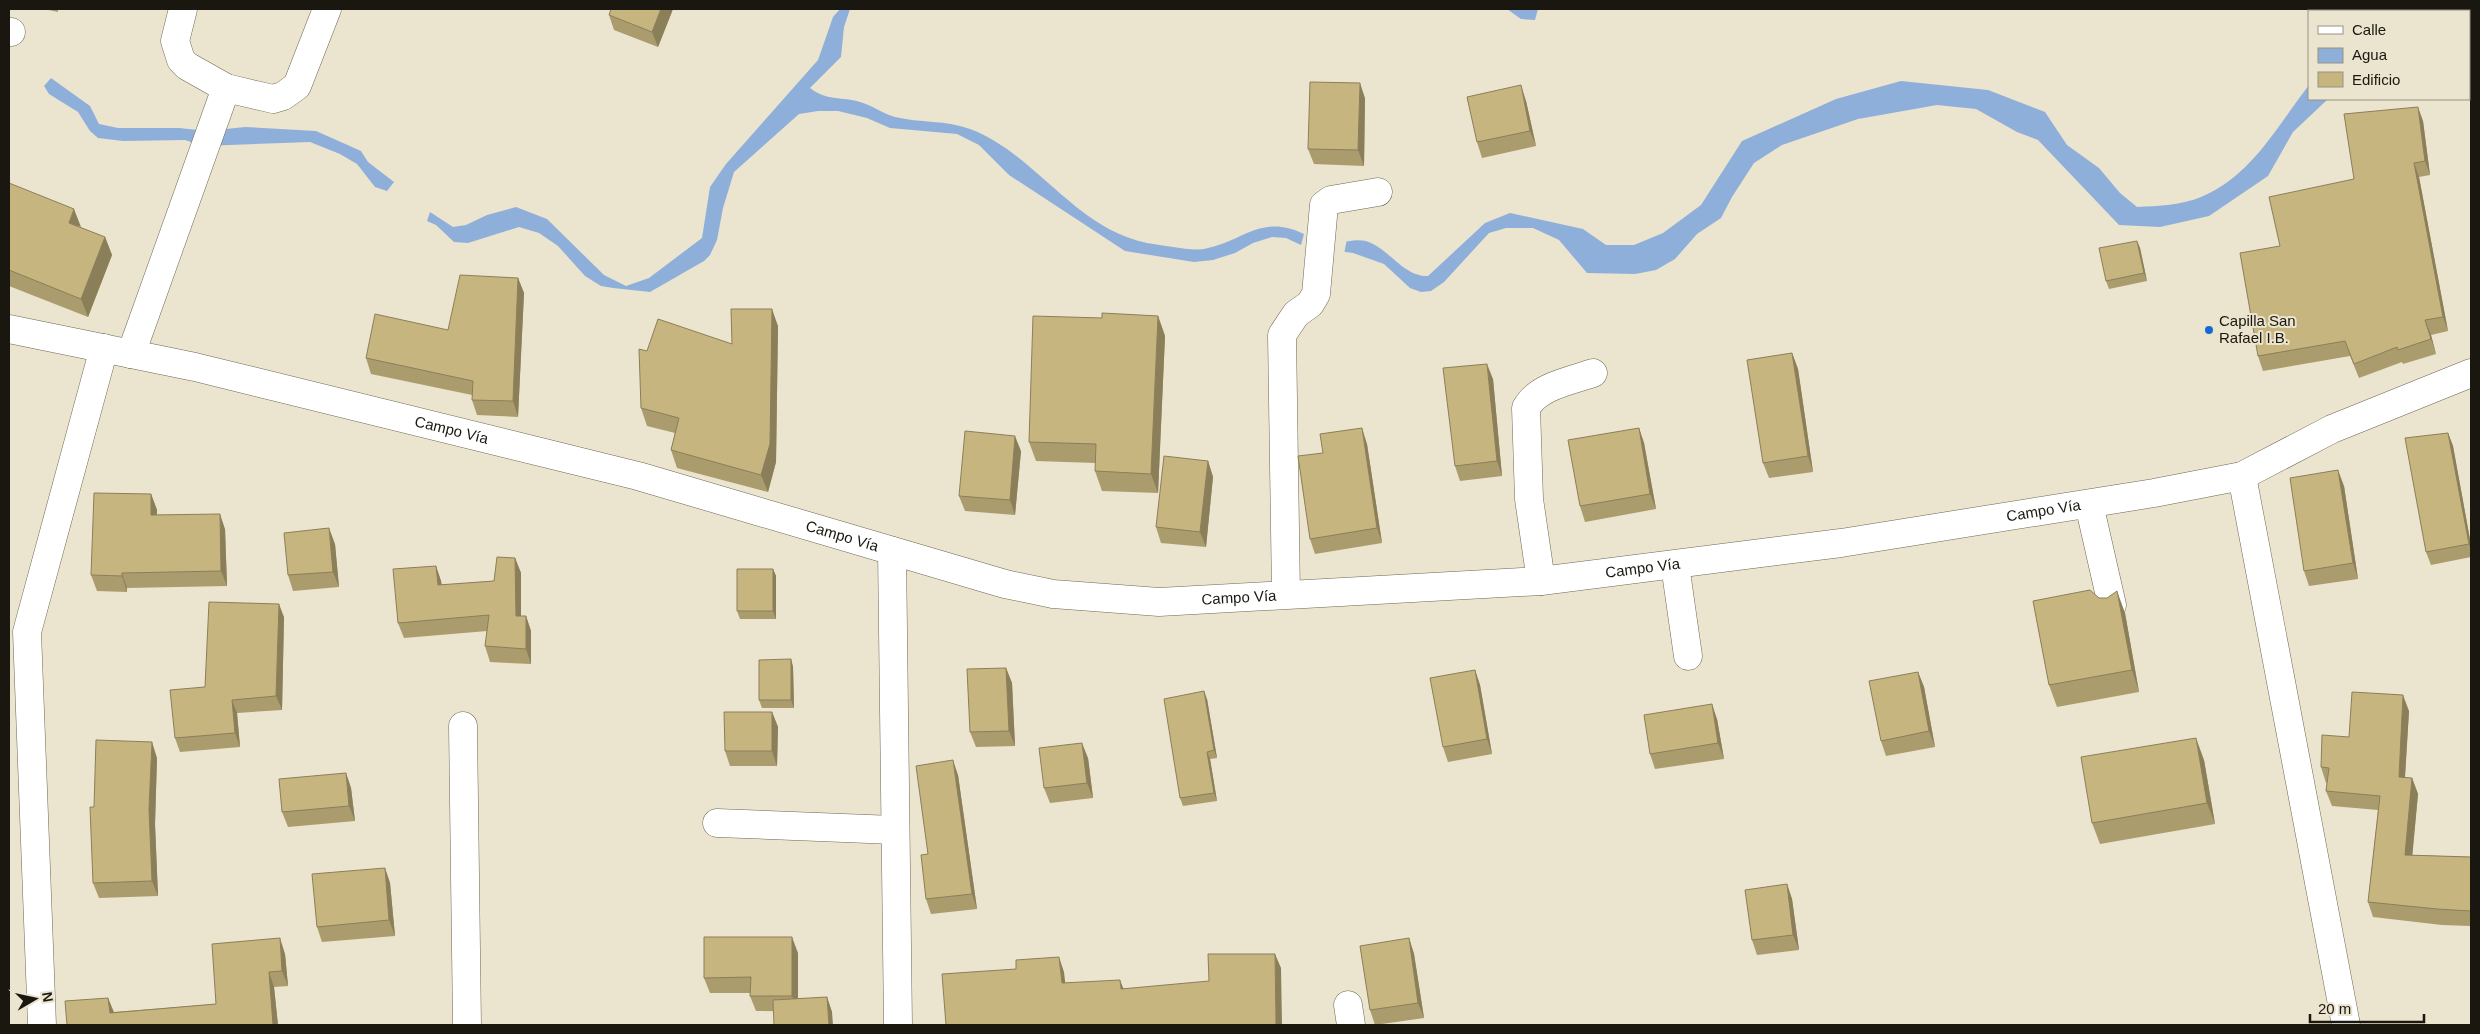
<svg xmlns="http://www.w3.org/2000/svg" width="2480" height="1034" viewBox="0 0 2480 1034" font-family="Helvetica,sans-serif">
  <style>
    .water { fill: #8fafdb }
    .pier { fill: #ebe4ce }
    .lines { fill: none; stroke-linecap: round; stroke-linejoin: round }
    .minor-casing { stroke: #6d6754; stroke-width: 29 }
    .minor { stroke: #fff; stroke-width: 28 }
    .wall { fill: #ab9c6e }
    .shaded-wall { fill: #8b7f5a }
    .building { fill: #c7b580; stroke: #8b7f5a }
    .poi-dot { fill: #136ad4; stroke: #ebe4ce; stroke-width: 2 }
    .labels { text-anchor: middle; stroke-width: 4; stroke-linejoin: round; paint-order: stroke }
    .poi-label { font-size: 15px; fill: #19170f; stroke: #ebe4ce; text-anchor: start }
    .street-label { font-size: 15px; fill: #19170f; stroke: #ebe4ce }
  </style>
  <rect width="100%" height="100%" fill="#ebe4ce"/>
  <path class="water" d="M 840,9 L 850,9 L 844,27 L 841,57 L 810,88 C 829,102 841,96 860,102 C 872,105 883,114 895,117 C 919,123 947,120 970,129 C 1035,153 1074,228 1147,243 C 1161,245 1191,251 1204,249 C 1243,242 1261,213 1304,234 L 1301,245 L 1286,238 L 1272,237 L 1253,243 L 1235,253 L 1213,260 L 1194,262 L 1125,251 L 1009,175 L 979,145 L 957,134 L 890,128 L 867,118 L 838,111 L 818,111 L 799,114 L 734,172 L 723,208 L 717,240 L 710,255 L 704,261 L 650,292 L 613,288 L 601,286 L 585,276 L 558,246 L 539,233 L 519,227 L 468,243 L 454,242 L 436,225 L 427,221 L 430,212 L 453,227 L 466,225 L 487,215 L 516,207 L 547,219 L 604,275 L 626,286 L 649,278 L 702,238 L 710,187 L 726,164 L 818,60 L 833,17 Z
    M 1507,9 L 1538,9 L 1535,20 L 1521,19 Z
    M 2403,9 L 2471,9 L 2471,10 L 2397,11 Z
    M 51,78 L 90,106 L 99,124 L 118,128 L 179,128 L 207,131 L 245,127 L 316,131 L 361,151 L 368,162 L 394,182 L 387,191 L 375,187 L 357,164 L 340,154 L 310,142 L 203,146 L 185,140 L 123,141 L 98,138 L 90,131 L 78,112 L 49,94 L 44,86 Z
    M 1901,81 L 1988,90 L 2045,112 L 2067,145 L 2099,168 L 2120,193 L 2137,207 C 2158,206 2182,205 2201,197 C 2251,177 2278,125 2309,85 L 2309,99 L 2328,99 L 2293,132 L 2268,176 L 2209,216 L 2160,227 L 2119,225 L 2038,140 L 2017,132 L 1976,109 L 1937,105 L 1858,119 L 1782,145 L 1754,163 L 1732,197 L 1721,218 L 1697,234 L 1675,259 L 1656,270 L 1635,274 L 1587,273 L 1559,240 L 1533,228 L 1506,228 L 1489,233 L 1444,282 L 1431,291 L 1421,292 L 1410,288 L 1384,264 L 1353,253 L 1339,251 L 1339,243 C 1349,241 1361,238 1371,243 C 1391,252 1405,277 1428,276 L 1485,223 L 1510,213 L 1583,229 L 1606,245 L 1634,245 L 1663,233 L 1701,205 L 1742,141 L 1836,99 Z"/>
  <path class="pier" d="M 1347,239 L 1344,254 L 1337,253 L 1337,241 Z"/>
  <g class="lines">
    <defs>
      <g id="minor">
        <path d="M 183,9 L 175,41 L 181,60 L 187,66 L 226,88 L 273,99 L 283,96 L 297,86 L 327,9"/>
        <path d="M 9,32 L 11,32"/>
        <path id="s1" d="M 9,329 L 195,367 L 638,476 L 1005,584 L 1053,594 L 1159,602 L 1541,581 L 1841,543 L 2154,493 L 2242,476 L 2332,429 L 2471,373"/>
        <path d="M 131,354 L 226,88"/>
        <path d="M 2242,476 L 2346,1025"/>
        <path d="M 2089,504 L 2112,605"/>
        <path d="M 892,551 L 898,1025"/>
        <path d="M 1675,565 L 1688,656"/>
        <path d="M 1541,581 L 1529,499 L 1526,408 C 1538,386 1570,381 1593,373"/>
        <path d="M 1286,594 L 1282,335 L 1296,314 L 1310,304 L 1316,294 L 1324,205 L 1331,200 L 1378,192"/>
        <path d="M 463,726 L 467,1025"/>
        <path d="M 717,823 L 894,830"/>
        <path d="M 1348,1005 L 1351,1025"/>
        <path d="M 42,1025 L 27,632 L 104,348"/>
      </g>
    </defs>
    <use href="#minor" class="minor-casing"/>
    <use href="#minor" class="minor"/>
  </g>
  <path class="wall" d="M 44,9 L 58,9 L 58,12 Z
    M 611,9 L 673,9 L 658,47 L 614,30 L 609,15 Z
    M 1365,98 L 1364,166 L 1314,164 L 1308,149 Z
    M 1526,101 L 1536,146 L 1482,158 L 1477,142 Z
    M 2423,121 L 2430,175 L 2419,177 L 2448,331 L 2431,335 L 2436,354 L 2403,364 L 2402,362 L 2359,378 L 2350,356 L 2263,371 L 2258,356 L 2280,246 L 2354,179 Z
    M 9,183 L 81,228 L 105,237 L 112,255 L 88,317 L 9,286 Z
    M 2137,241 L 2140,248 L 2147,281 L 2109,289 L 2106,281 Z
    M 518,278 L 524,293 L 518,417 L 477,415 L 472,400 L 472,395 L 371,374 L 366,358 L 448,330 Z
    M 1158,316 L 1165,336 L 1158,493 L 1102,491 L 1095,471 L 1096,463 L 1036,461 L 1029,442 L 1102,318 Z
    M 778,326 L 776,462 L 768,492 L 677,468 L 671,450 L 675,433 L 647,426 L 641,408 L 647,351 L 732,344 Z
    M 1792,353 L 1798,369 L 1813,472 L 1769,478 L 1763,463 Z
    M 1493,379 L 1502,476 L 1460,481 L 1455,466 Z
    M 1639,428 L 1644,443 L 1656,509 L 1585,522 L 1580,506 Z
    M 2448,433 L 2453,446 L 2471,545 L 2471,557 L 2431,565 L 2426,552 Z
    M 1367,444 L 1382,543 L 1315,554 L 1310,539 Z
    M 1021,451 L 1015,515 L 965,511 L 959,496 Z
    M 1208,461 L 1213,477 L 1206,547 L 1161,543 L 1156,527 Z
    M 2344,486 L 2358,579 L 2309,586 L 2304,571 Z
    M 151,494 L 157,510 L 157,515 L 225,529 L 227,586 L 127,588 L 127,592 L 97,591 L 91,575 Z
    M 335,544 L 339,587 L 293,591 L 288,575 Z
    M 515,558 L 521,573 L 521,616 L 526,616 L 531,631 L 531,664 L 490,662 L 485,646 L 487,631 L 404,638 L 398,623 L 436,566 L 441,581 L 442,585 L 494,581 Z
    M 773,569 L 776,576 L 776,619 L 740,619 L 737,611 Z
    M 2099,598 L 2125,613 L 2139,692 L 2057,707 L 2049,685 Z
    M 284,617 L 282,710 L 237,713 L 240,747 L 180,752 L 175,738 L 205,687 Z
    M 791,659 L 793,667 L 794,708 L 762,708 L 759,700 Z
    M 1006,668 L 1012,683 L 1015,746 L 976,747 L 970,732 Z
    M 1475,670 L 1480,685 L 1492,754 L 1448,762 L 1443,747 Z
    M 1918,672 L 1924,687 L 1935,747 L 1886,756 L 1881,741 Z
    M 1207,699 L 1217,758 L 1210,759 L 1217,801 L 1183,806 L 1180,798 Z
    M 2409,711 L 2405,778 L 2412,778 L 2418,794 L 2412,855 L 2471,857 L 2471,926 L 2442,925 L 2373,917 L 2368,902 L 2378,810 L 2332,806 L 2326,791 L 2327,783 L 2326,783 L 2321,767 L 2349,737 Z
    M 772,712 L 778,727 L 777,766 L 730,766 L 725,751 Z
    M 1717,719 L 1724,759 L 1655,769 L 1650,754 Z
    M 157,758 L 155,824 L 158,896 L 99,898 L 93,883 L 94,807 Z
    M 1088,758 L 1093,798 L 1050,803 L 1044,788 Z
    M 2204,760 L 2215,824 L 2100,844 L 2092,823 Z
    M 346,773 L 351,788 L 355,821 L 288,827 L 282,812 Z
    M 958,775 L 977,909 L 931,914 L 926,899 L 928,854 Z
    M 385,868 L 390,883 L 395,936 L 322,942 L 317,927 Z
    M 1787,884 L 1792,899 L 1799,950 L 1757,955 L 1752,940 Z
    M 1409,938 L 1414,954 L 1424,1018 L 1375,1025 L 1370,1010 Z
    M 798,953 L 798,999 L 827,997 L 832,1012 L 756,1011 L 750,996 L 750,993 L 710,993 L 704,978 Z
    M 285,954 L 288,986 L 274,987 L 278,1025 L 67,1025 L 108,998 L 114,1012 L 216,1004 Z"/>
  <path class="shaded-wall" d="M 661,9 L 673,9 L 658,47 L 652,32 Z
    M 1360,83 L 1365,98 L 1364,166 L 1358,150 Z
    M 1521,85 L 1526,101 L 1536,146 L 1530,131 Z
    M 2418,107 L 2423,121 L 2430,175 L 2425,161 Z
    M 2414,163 L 2419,177 L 2448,331 L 2443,317 Z
    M 74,209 L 81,227 L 69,223 Z
    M 105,237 L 112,255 L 88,317 L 81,299 Z
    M 2137,241 L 2140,248 L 2147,281 L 2144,273 Z
    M 518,278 L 524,293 L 518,417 L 513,401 Z
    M 772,309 L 778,326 L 776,462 L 768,492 L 761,475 Z
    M 1158,316 L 1165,336 L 1158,493 L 1151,474 Z
    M 2425,320 L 2431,335 L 2436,354 L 2431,339 Z
    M 1792,353 L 1798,369 L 1813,472 L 1808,456 Z
    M 1487,364 L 1493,379 L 1502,476 L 1497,461 Z
    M 1362,428 L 1367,444 L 1382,543 L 1377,528 Z
    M 1639,428 L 1644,443 L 1656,509 L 1650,494 Z
    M 2448,433 L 2453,446 L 2471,545 L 2471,551 L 2469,544 Z
    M 1015,436 L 1021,451 L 1015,515 L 1010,500 Z
    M 1208,461 L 1213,477 L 1206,547 L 1200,532 Z
    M 2338,470 L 2344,486 L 2358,579 L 2353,563 Z
    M 151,494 L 157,510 L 156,530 L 151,515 Z
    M 220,514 L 225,529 L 227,586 L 221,571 Z
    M 329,528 L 335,544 L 339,587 L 333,572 Z
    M 515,558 L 521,573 L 521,631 L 516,616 Z
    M 436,566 L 441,581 L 443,600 L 438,585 Z
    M 773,569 L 776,576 L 776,619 L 773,611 Z
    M 122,573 L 127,588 L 127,592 L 122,576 Z
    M 2117,591 L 2125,613 L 2139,692 L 2132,670 Z
    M 279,604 L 284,617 L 282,710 L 276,696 Z
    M 526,616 L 531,631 L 531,664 L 526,649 Z
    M 791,659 L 793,667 L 794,708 L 791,700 Z
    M 1006,668 L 1012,683 L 1015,746 L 1009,731 Z
    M 1475,670 L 1480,685 L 1492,754 L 1487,739 Z
    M 1918,672 L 1924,687 L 1935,747 L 1929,731 Z
    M 1204,691 L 1207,699 L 1217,758 L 1214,750 Z
    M 2403,695 L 2409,711 L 2404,792 L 2399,777 Z
    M 232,700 L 237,713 L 240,747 L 235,733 Z
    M 1712,704 L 1717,719 L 1724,759 L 1718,743 Z
    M 772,712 L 778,727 L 777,766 L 772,751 Z
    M 2196,738 L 2204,760 L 2215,824 L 2207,803 Z
    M 152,742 L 157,758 L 155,824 L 158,896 L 152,881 L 149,809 Z
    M 1082,743 L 1088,758 L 1093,798 L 1087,783 Z
    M 1207,752 L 1210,759 L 1217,801 L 1214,793 Z
    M 953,760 L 958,775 L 977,909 L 972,894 Z
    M 346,773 L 351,788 L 355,821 L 349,806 Z
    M 2412,778 L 2418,794 L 2411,870 L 2405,855 Z
    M 385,868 L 390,883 L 395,936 L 389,920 Z
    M 1787,884 L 1792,899 L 1799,950 L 1793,935 Z
    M 792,937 L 798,953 L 798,1011 L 792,996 Z
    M 280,938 L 285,954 L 288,986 L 282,971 Z
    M 1409,938 L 1414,954 L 1424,1018 L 1418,1003 Z
    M 1275,954 L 1281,968 L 1282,1025 L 1276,1025 Z
    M 1059,957 L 1064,972 L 1067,998 L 1062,983 Z
    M 269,972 L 274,987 L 278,1025 L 273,1025 Z
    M 1120,980 L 1126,995 L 1121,989 Z
    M 827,997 L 832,1012 L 833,1025 L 829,1025 Z
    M 108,998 L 114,1013 L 110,1013 Z"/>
  <path class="building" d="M 611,9 L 661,9 L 652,32 L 609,15 Z
    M 1310,82 L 1360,83 L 1358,150 L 1308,149 Z
    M 1521,85 L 1530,131 L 1477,142 L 1467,97 Z
    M 2418,107 L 2425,161 L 2414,163 L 2443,317 L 2425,320 L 2431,339 L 2398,350 L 2397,347 L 2354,364 L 2345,341 L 2258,356 L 2240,253 L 2280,246 L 2269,197 L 2354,179 L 2344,114 Z
    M 9,183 L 74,209 L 69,223 L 105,237 L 81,299 L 9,270 Z
    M 2137,241 L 2144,273 L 2106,281 L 2099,248 Z
    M 460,275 L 518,278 L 513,401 L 472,400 L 473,381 L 366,358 L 375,314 L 448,330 Z
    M 731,309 L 772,309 L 770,444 L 761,475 L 671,450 L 679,418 L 641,408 L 639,349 L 647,351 L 658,319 L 732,344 Z
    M 1102,313 L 1158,316 L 1151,474 L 1095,471 L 1096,444 L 1029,442 L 1033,316 L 1102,318 Z
    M 1792,353 L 1808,456 L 1763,463 L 1747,360 Z
    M 1487,364 L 1497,461 L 1455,466 L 1443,368 Z
    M 1362,428 L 1377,528 L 1310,539 L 1298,456 L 1323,453 L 1320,434 Z
    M 1639,428 L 1650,494 L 1580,506 L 1568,440 Z
    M 965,431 L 1015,436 L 1010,500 L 959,496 Z
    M 2448,433 L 2469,544 L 2426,552 L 2405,438 Z
    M 1164,456 L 1208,461 L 1200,532 L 1156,527 Z
    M 2338,470 L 2353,563 L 2304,571 L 2290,478 Z
    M 94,493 L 151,494 L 151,515 L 220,514 L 221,571 L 122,573 L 122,576 L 91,575 Z
    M 329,528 L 333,572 L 288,575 L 284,533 Z
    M 497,557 L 515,558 L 516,616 L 526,616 L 526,649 L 485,646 L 489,615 L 398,623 L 393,569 L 436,566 L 438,585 L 494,581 Z
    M 737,569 L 773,569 L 773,611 L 737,611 Z
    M 2090,590 L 2099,598 L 2107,598 L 2117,591 L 2132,670 L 2049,685 L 2033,601 Z
    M 209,602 L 279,604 L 276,696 L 232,700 L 235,733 L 175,738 L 170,690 L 205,687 Z
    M 791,659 L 791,700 L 759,700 L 759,660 Z
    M 1006,668 L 1009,731 L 970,732 L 967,669 Z
    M 1475,670 L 1487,739 L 1443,747 L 1430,678 Z
    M 1918,672 L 1929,731 L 1881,741 L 1869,681 Z
    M 1204,691 L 1214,750 L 1207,752 L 1214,793 L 1180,798 L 1164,699 Z
    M 2352,692 L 2403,695 L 2399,777 L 2412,778 L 2405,855 L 2471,857 L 2471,911 L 2437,909 L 2368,902 L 2380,796 L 2326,791 L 2329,768 L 2321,767 L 2322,735 L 2349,737 Z
    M 1712,704 L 1718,743 L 1650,754 L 1644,715 Z
    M 724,712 L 772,712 L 772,751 L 725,751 Z
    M 2196,738 L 2207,803 L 2092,823 L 2081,757 Z
    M 96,740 L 152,742 L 149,809 L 152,881 L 93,883 L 90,807 L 94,807 Z
    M 1082,743 L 1087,783 L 1044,788 L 1039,748 Z
    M 953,760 L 972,894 L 926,899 L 921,855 L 928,854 L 916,766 Z
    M 346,773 L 349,806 L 282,812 L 279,779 Z
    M 385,868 L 389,920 L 317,927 L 312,874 Z
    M 1787,884 L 1793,935 L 1752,940 L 1745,890 Z
    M 704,937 L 792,937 L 792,996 L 750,996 L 751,977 L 704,978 Z
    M 280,938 L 282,971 L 269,972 L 273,1025 L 67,1025 L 65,1001 L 108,998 L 110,1013 L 216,1004 L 212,944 Z
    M 1409,938 L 1418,1003 L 1370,1010 L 1360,946 Z
    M 1208,954 L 1275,954 L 1276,1025 L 946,1025 L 942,974 L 1016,969 L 1016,960 L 1059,957 L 1062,983 L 1120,980 L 1121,989 L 1209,981 Z
    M 827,997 L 829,1025 L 774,1025 L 773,1000 Z"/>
  <circle class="poi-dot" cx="2209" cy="330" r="5"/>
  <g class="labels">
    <g class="poi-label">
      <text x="2219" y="326">Capilla San<tspan x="2219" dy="17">Rafael I.B.</tspan></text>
    </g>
    <g class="street-label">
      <text dy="5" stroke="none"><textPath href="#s1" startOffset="454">Campo Vía</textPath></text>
      <text dy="5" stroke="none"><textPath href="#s1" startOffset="2074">Campo Vía</textPath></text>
      <text dy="5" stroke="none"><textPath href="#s1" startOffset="859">Campo Vía</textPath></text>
      <text dy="5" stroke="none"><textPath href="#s1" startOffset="1669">Campo Vía</textPath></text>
      <text dy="5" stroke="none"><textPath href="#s1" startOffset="1264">Campo Vía</textPath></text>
    </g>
  </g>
  <rect width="2480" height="1034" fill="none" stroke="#19170f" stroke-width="20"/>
  <rect x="2308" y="10" width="162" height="90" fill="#ebe4ce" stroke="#979282"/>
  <rect x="2318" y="26" width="25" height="8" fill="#ffffff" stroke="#979282"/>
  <text x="2352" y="35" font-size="15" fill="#19170f">Calle</text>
  <rect x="2318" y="48" width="25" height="15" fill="#8fafdb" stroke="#979282"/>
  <text x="2352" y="60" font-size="15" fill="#19170f">Agua</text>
  <rect x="2318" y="72" width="25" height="15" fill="#c7b580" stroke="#979282"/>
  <text x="2352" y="85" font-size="15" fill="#19170f">Edificio</text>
  <g transform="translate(35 999) rotate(81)" stroke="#ebe4ce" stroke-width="4" paint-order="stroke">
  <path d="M0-4L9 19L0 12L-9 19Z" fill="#19170f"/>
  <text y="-8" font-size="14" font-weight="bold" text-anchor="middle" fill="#19170f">N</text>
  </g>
  <path d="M2310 1014v8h114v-8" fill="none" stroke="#19170f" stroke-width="2.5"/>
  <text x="2318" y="1014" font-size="15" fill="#19170f" stroke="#ebe4ce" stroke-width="4" paint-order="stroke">20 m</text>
</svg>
